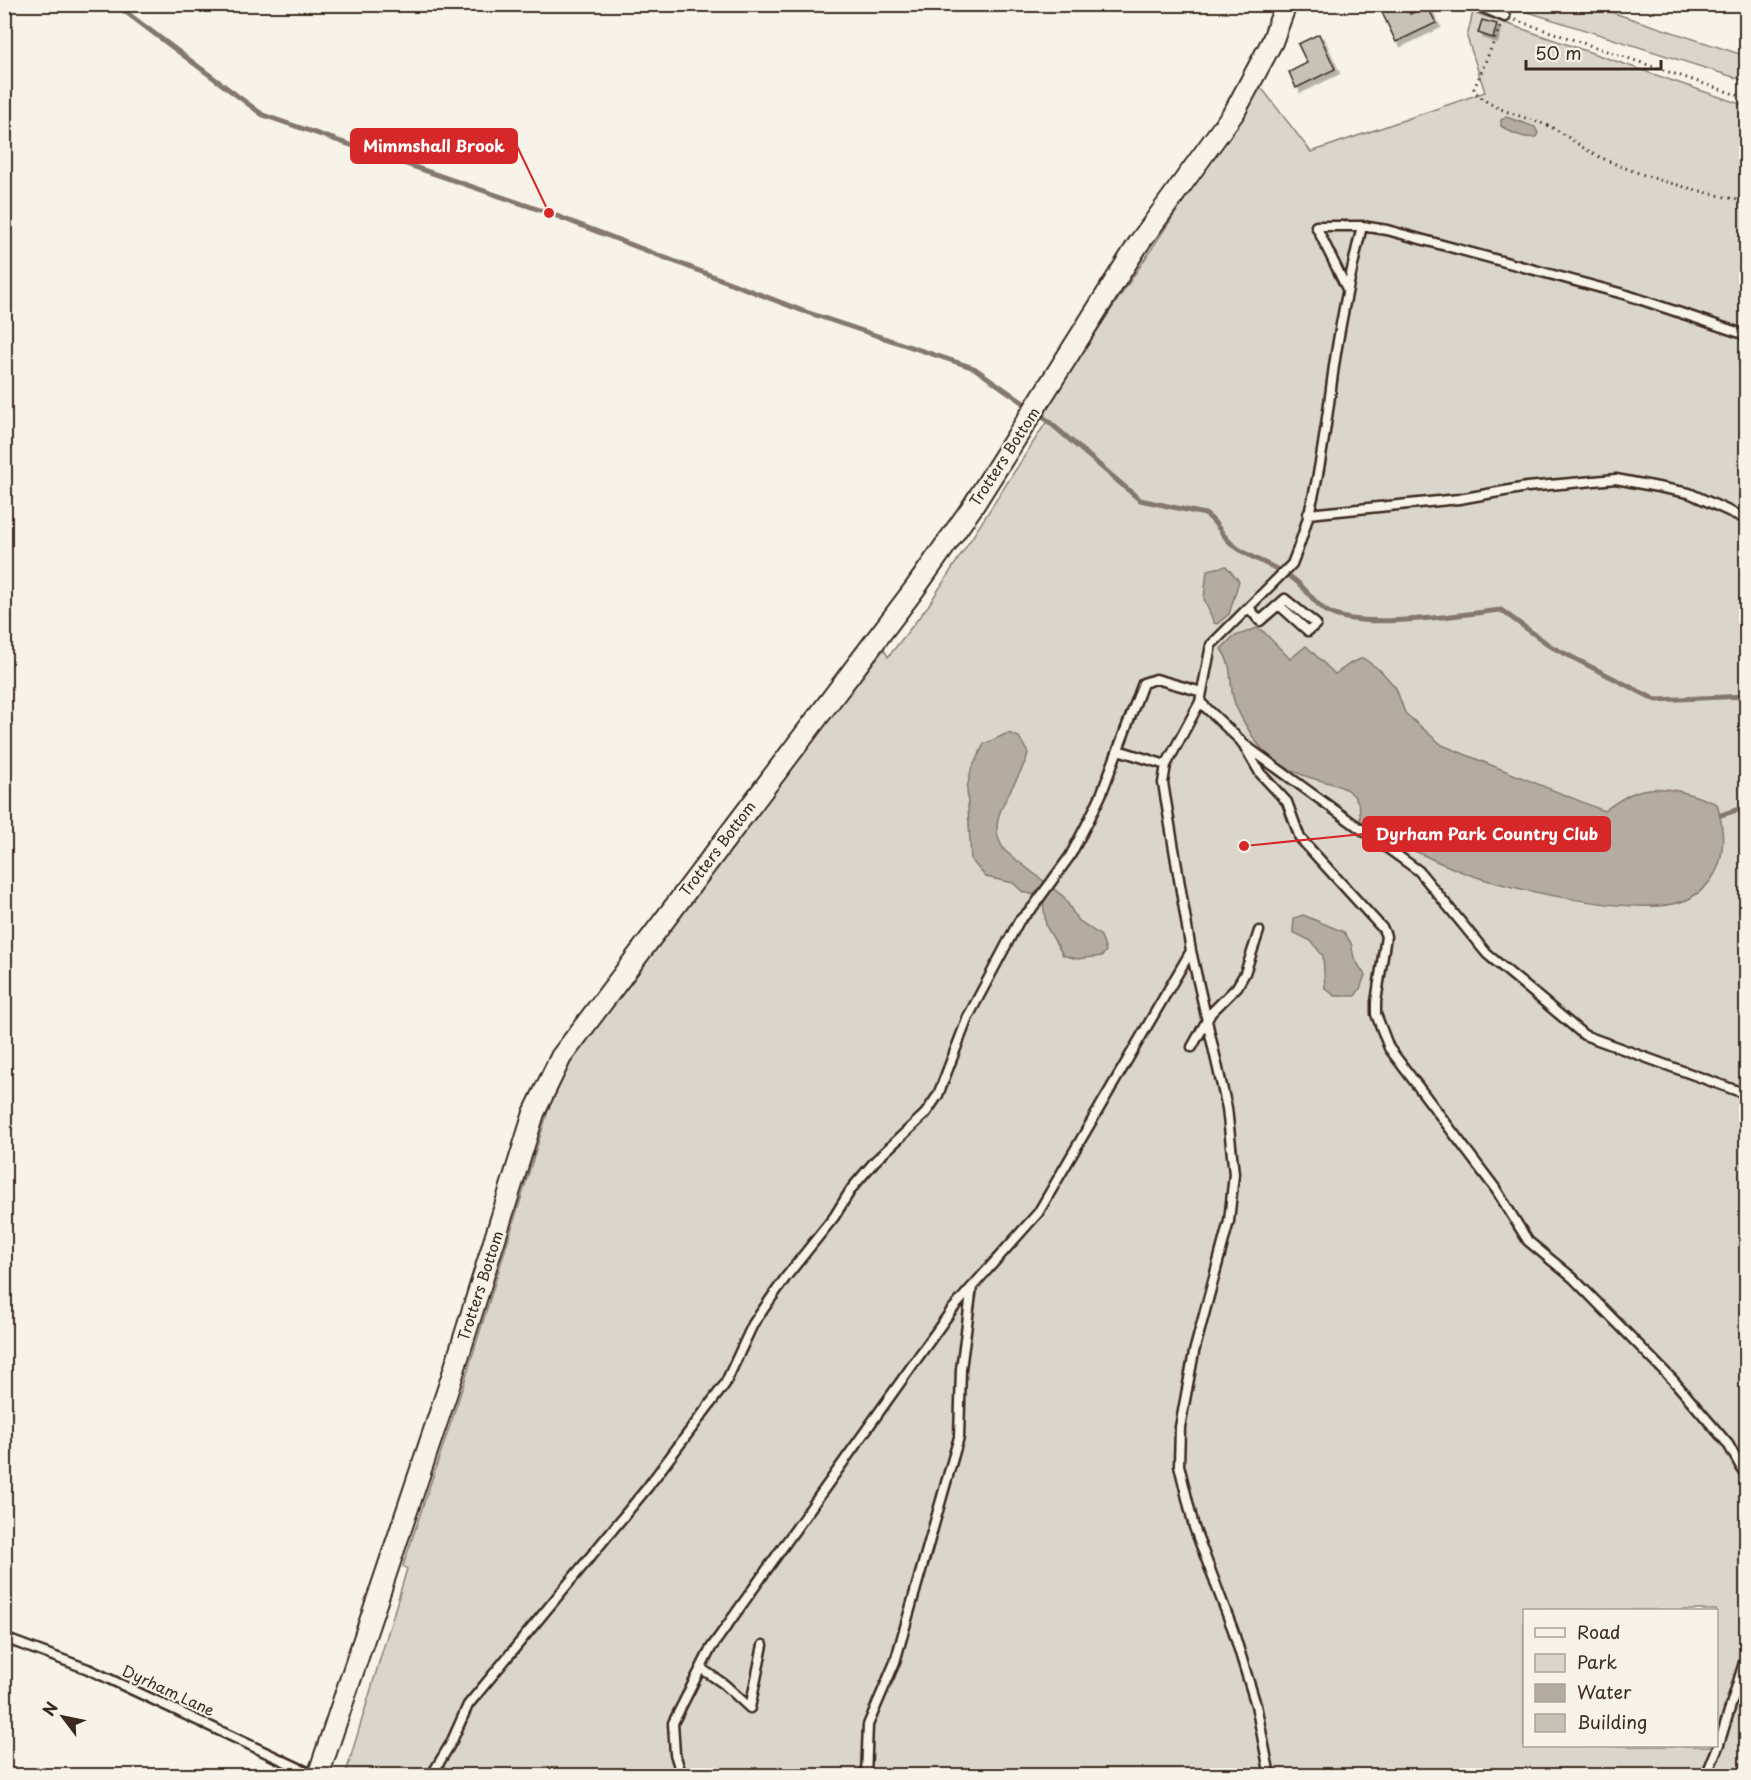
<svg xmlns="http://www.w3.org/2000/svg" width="1751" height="1780" viewBox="0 0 1751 1780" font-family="'Playpen Sans',sans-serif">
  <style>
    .green { fill: #dbd6cb; stroke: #8b8074; stroke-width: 1.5; fill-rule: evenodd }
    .water { fill: #b4aca0; stroke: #84786c; stroke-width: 1.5 }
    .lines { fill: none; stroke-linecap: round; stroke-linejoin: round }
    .stream { stroke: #84786c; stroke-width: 5 }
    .building { fill: #c8c1b6; stroke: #3b2a1e; stroke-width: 1.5; filter: url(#shadow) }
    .service-casing { stroke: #3b2a1e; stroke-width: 13 }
    .tertiary-casing { stroke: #3b2a1e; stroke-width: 24 }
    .path { stroke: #3b2a1e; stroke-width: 3; stroke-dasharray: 1.5 4.5; stroke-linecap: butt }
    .service { stroke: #f7f3e8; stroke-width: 8 }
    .tertiary { stroke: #f7f3e8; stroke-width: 20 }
    .labels { text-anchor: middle; stroke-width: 4.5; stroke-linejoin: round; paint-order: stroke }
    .street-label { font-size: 15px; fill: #3b2a1e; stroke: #f7f3e8 }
    .leader { fill: none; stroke: #d62828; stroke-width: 2 }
    .callout-dot { fill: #d62828; stroke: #f7f3e8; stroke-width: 2 }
    .callout { fill: #d62828; stroke: #d62828; stroke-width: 2 }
    .callout-label { font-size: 16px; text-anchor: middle; font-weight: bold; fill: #fff }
  </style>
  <defs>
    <filter id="shadow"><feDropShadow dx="4.5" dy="4.5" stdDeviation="0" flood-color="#0004"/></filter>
  </defs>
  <rect width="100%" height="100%" fill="#f7f3e8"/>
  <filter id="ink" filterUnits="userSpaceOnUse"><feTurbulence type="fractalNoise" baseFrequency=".0167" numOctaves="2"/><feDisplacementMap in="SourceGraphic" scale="12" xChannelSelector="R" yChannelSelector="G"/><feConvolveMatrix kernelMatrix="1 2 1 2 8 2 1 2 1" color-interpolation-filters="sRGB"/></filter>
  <g filter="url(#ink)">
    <path class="green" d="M 1506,5 L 1589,5 L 1746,56 L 1746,81 Z
      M 1473,12 L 1746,106 L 1746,1775 L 345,1776 L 407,1569 L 403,1566 L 464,1383 L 556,1085 L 602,1009 L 884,649 L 888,657 L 928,606 L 1047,421 L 1041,415 L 1260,86 L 1311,152 L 1485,92 L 1467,37 ZM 1524,1610 L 1716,1610 L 1716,1746 L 1524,1746 Z"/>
    <path class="water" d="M 1506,117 L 1535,127 L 1538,133 L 1536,137 C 1523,139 1512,133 1501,126 L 1501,120 Z
      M 1226,566 L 1239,581 L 1229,614 L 1217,624 L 1214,623 L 1204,599 L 1207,570 Z
      M 1257,628 L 1264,632 L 1290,659 L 1306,646 L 1335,674 L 1351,663 L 1363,658 L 1381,671 L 1396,688 L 1405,713 L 1442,745 L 1604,811 C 1614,804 1624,796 1636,792 C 1661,782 1694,795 1717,804 C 1727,839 1726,876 1692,897 C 1654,922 1507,889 1465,873 C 1428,859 1393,841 1360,820 C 1363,788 1337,785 1315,779 C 1299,775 1277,764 1266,753 C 1255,743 1236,711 1233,697 C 1229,678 1233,665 1221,649 L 1233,637 Z
      M 1008,733 L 1019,737 L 1028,753 C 1021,784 980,818 1005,851 L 1064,897 L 1077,919 L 1101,936 L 1106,951 L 1102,956 L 1077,959 L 1063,955 L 1046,926 L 1043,901 L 1035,895 L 1023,892 L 1013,883 L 986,877 L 971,860 L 967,788 L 971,770 L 984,744 Z
      M 1303,915 L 1344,932 L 1351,943 L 1354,958 L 1365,975 L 1360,989 L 1355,996 L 1335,996 L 1325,988 L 1323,956 L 1311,941 L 1293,932 L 1294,918 Z"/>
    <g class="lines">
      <path class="stream" d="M 108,4 L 123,10 L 263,115 L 549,213 L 803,311 L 974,368 L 1041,415 L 1140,500 L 1205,514 C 1217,521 1221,535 1232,544 C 1249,559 1274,565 1292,578 C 1306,587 1313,603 1328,612 C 1362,631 1461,614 1501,610 L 1552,647 L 1656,700 L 1746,696
        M 1721,815 L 1746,807"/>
    </g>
    <path class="building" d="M 1378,4 L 1405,4 L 1410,14 L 1427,6 L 1436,23 L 1396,42 Z
      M 1482,20 L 1497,24 L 1493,38 L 1478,33 Z
      M 1319,34 L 1335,69 L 1296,88 L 1289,72 L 1307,63 L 1298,44 Z"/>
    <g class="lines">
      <defs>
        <path id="service" d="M 1474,4 L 1505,17
          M 1347,289 L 1316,226 L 1362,226 L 1387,230 L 1627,295 L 1746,335
          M 1308,514 L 1459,499 L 1527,487 L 1616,479 L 1689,493 L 1746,519
          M 1249,608 L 1260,621 L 1285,599 L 1316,624 L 1308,631 L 1279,605
          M 1200,702 L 1242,742 L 1260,773 L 1287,802 L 1300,838 L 1383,929 L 1386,936 L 1376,1002 L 1376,1014 L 1389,1048 L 1495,1188 L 1528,1241 L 1573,1278 L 1673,1380 L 1728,1444 L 1746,1476
          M 1242,743 L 1419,871 L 1487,954 L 1584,1035 L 1746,1094
          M 1118,750 L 1166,765
          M 1192,1047 L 1211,1013 L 1237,987 L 1245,973 L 1259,931
          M 4,1638 L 88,1669 L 316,1776
          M 702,1669 L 724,1684 L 750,1708 L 763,1645
          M 431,1776 L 451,1743 L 468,1705 L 647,1488 L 725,1384 L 753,1324 L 786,1277 L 834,1217 L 852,1188 L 875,1161 L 925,1114 L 938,1095 L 968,1017 L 1019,921 L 1033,907 L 1070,856 L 1089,820 L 1101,795 L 1143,683 L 1156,679 L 1202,692
          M 682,1776 L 675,1754 L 673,1723 L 711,1648 L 951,1311 L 972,1287
          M 866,1776 L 868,1725 L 895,1662 L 959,1437 L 961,1369 L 972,1287 L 1038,1213 L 1191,951
          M 1270,1776 L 1256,1705 L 1233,1630 L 1194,1527 L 1179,1465 L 1180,1427 L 1194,1352 L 1229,1221 L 1234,1174 L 1227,1108 L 1191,951 L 1163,783 L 1166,765 L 1200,702 L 1211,645 L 1292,564 C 1318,502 1325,432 1334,366 C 1341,319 1351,272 1362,226
          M 1706,1776 L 1719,1744 L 1746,1656
          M 1744,1776 L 1746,1774"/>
        <path id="tertiary" d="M 318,1776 L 451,1380 L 534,1113 L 561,1057 L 916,587 L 973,506 L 1139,243 L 1235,111 L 1272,42 L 1286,4"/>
      </defs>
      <use href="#service" class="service-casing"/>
      <use href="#tertiary" class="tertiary-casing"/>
      <path class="path" d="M 1515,20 L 1746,98
        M 1500,27 L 1474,89 C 1484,109 1531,118 1551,127 C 1567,135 1581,148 1598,156 C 1644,179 1697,190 1746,202"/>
      <use href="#service" class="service"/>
      <use href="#tertiary" class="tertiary"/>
    </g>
  </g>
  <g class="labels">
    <g class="street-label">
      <text transform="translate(1005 457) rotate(-57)" y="5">Trotters Bottom</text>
      <text transform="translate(718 849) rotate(-53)" y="5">Trotters Bottom</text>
      <text transform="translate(481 1286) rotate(-72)" y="5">Trotters Bottom</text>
      <text transform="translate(168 1691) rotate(25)" y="5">Dyrham Lane</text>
    </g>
  </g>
  <path class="leader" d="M549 213L517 146M1244 846L1363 834"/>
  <g class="callout-dot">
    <circle cx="549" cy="213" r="6"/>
    <circle cx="1244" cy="846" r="6"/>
  </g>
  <g class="callout">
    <rect x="351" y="129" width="166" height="34" rx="6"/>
    <rect x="1363" y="817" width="247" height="34" rx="6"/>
  </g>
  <g class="callout-label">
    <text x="434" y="152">Mimmshall Brook</text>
    <text x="1487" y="840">Dyrham Park Country Club</text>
  </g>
  <rect width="1751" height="1780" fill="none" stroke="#f7f3e8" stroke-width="24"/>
  <rect x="12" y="12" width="1727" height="1756" fill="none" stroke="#3b2a1e" stroke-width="2" filter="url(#ink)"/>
  <rect x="1523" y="1609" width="195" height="138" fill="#f7f3e8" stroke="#aca397" stroke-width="1.5"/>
  <rect x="1535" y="1628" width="30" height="9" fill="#f7f3e8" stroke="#aca397" stroke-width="1.5"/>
  <text x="1577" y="1639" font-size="18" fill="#3b2a1e">Road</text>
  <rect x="1535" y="1654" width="30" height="18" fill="#dbd6cb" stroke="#aca397" stroke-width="1.5"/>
  <text x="1577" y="1669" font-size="18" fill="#3b2a1e">Park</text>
  <rect x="1535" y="1684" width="30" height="18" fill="#b4aca0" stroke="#aca397" stroke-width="1.5"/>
  <text x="1577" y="1699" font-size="18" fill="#3b2a1e">Water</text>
  <rect x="1535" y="1714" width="30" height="18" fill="#c8c1b6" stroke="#aca397" stroke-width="1.5"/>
  <text x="1577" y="1729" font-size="18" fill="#3b2a1e">Building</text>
  <g transform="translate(63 1717) rotate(302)" stroke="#f7f3e8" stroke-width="4.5" paint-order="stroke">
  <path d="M0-4.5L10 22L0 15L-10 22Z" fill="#3b2a1e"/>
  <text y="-9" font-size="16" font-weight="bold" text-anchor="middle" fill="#3b2a1e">N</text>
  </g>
  <path d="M1526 60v9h135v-9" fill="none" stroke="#3b2a1e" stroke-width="3"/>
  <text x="1535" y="60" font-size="18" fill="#3b2a1e" stroke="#f7f3e8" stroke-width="4.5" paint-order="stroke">50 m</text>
</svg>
